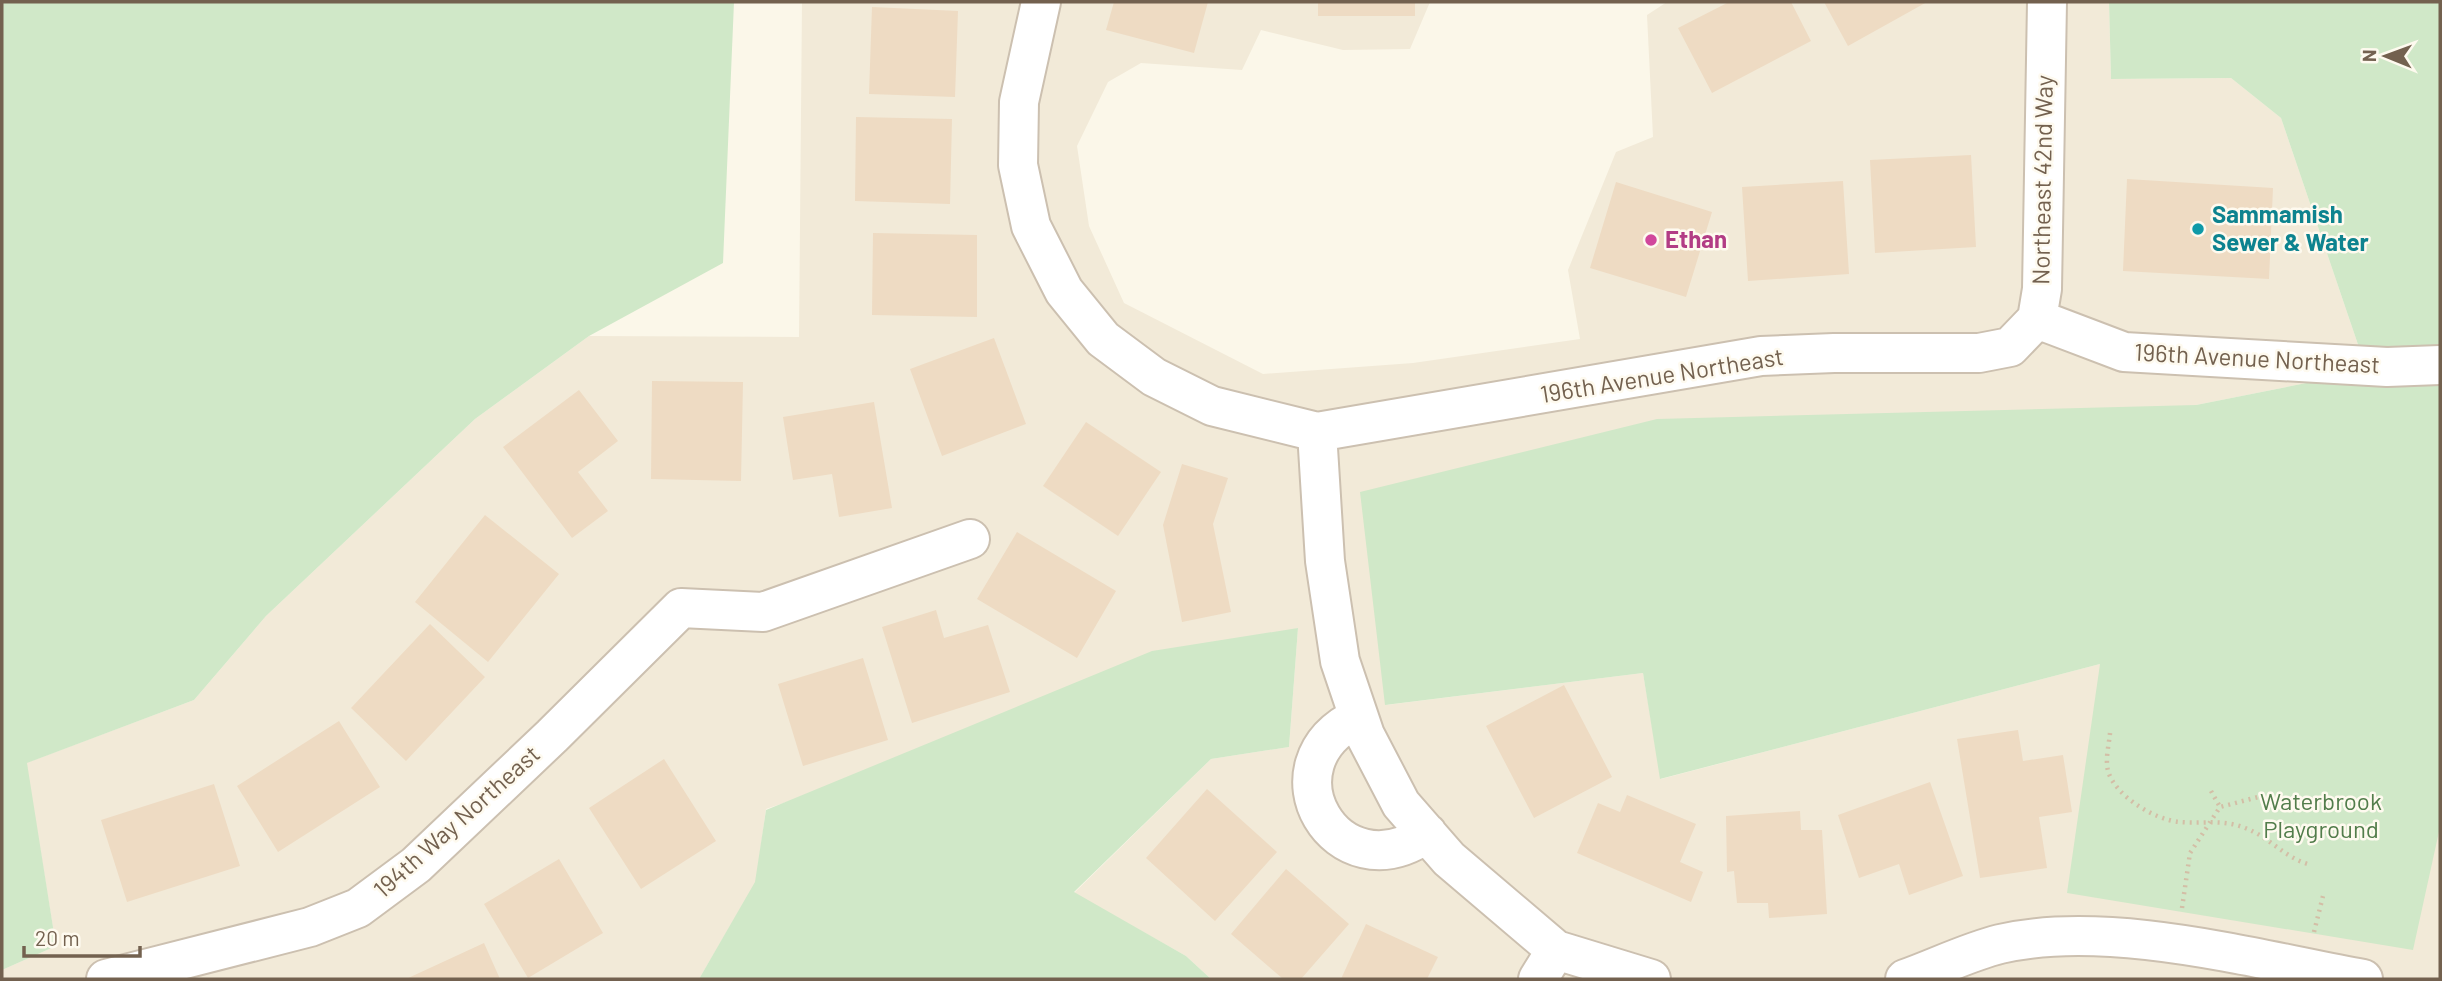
<svg xmlns="http://www.w3.org/2000/svg" width="2442" height="981" viewBox="0 0 2442 981" font-family="Barlow,sans-serif">
  <style>
    .residential { fill: #f2ead8 }
    .green { fill: #d0e8c8 }
    .building { fill: #eedbc3 }
    .lines { fill: none; stroke-linecap: round; stroke-linejoin: round }
    .minor-casing { stroke: #ccc0b0; stroke-width: 42 }
    .path { stroke: #d3bea6; stroke-width: 4.5; stroke-dasharray: 2 5; stroke-linecap: butt }
    .minor { stroke: #fff; stroke-width: 38 }
    .culture-dot { fill: #0f9aa8; stroke: #fefaef; stroke-width: 2.5 }
    .hotel-dot { fill: #d1479c; stroke: #fefaef; stroke-width: 2.5 }
    .labels { text-anchor: middle; stroke-width: 5; stroke-linejoin: round; paint-order: stroke }
    .street-label { font-size: 24px; fill: #73614f; stroke: #fefaef }
    .culture-label { font-size: 24px; font-weight: bold; fill: #0d838f; stroke: #fefaef; text-anchor: start }
    .hotel-label { font-size: 24px; font-weight: bold; fill: #b23c85; stroke: #fefaef; text-anchor: start }
    .park-label { font-size: 24px; fill: #527d4b; stroke: #fefaef }
  </style>
  <rect width="100%" height="100%" fill="#fbf7e9"/>
  <path class="residential" d="M 802,2 L 1430,2 L 1410,49 L 1343,50 L 1261,30 L 1242,70 L 1141,63 L 1108,82 L 1077,146 L 1089,226 L 1124,303 L 1263,374 L 1413,363 L 1580,339 L 1568,270 L 1616,152 L 1653,137 L 1647,15 L 1667,2 L 2109,2 L 2111,79 L 2231,78 L 2281,118 L 2367,371 L 2196,405 L 1386,705 L 1643,673 L 1661,779 L 2100,664 L 2440,715 L 2440,979 L 1211,979 L 1186,956 L 1074,893 L 1211,759 L 1289,747 L 1298,628 L 766,809 L 756,882 L 699,979 L 2,979 L 2,970 L 56,946 L 26,763 L 194,700 L 266,616 L 475,419 L 589,336 L 799,337 Z"/>
  <path class="green" d="M 2,2 L 734,2 L 723,263 L 589,336 L 475,419 L 266,616 L 194,700 L 27,763 L 56,946 L 2,970 Z
    M 2109,2 L 2440,2 L 2440,827 L 2413,950 L 2067,893 L 2100,664 L 1660,779 L 1643,673 L 1385,705 L 1360,492 L 1657,419 L 2196,405 L 2367,371 L 2281,118 L 2231,78 L 2111,79 Z
    M 1298,628 L 1289,747 L 1211,759 L 1074,892 L 1186,956 L 1211,979 L 699,979 L 755,882 L 766,810 L 1152,651 Z"/>
  <path class="building" d="M 1114,2 L 1208,2 L 1194,53 L 1106,30 Z
    M 1318,2 L 1415,2 L 1415,16 L 1318,16 Z
    M 1729,2 L 1791,2 L 1811,41 L 1712,93 L 1678,28 Z
    M 1824,2 L 1927,2 L 1848,46 Z
    M 872,7 L 958,11 L 955,97 L 869,94 Z
    M 856,117 L 952,119 L 950,204 L 855,201 Z
    M 1971,155 L 1976,247 L 1875,253 L 1870,160 Z
    M 2127,179 L 2273,188 L 2269,279 L 2123,271 Z
    M 1843,181 L 1849,274 L 1748,281 L 1742,187 Z
    M 1616,182 L 1712,212 L 1686,297 L 1590,268 Z
    M 873,233 L 977,235 L 977,317 L 872,315 Z
    M 994,338 L 1026,424 L 942,456 L 910,369 Z
    M 652,381 L 743,382 L 741,481 L 651,479 Z
    M 579,390 L 618,441 L 578,472 L 608,511 L 572,538 L 503,447 Z
    M 874,402 L 892,508 L 839,517 L 832,474 L 793,480 L 783,417 Z
    M 1086,422 L 1161,472 L 1118,536 L 1043,486 Z
    M 1182,464 L 1228,478 L 1213,524 L 1231,612 L 1182,622 L 1163,525 Z
    M 485,515 L 559,574 L 488,662 L 415,602 Z
    M 1017,532 L 1116,591 L 1077,658 L 977,599 Z
    M 936,610 L 944,638 L 988,625 L 1010,692 L 912,723 L 882,627 Z
    M 430,624 L 485,677 L 406,761 L 351,708 Z
    M 863,658 L 888,740 L 803,766 L 778,684 Z
    M 1564,685 L 1612,777 L 1534,818 L 1486,726 Z
    M 339,721 L 380,787 L 278,852 L 237,786 Z
    M 2018,730 L 2023,761 L 2063,755 L 2072,812 L 2039,817 L 2047,868 L 1980,878 L 1957,739 Z
    M 664,759 L 716,841 L 641,889 L 589,808 Z
    M 1930,782 L 1963,876 L 1909,895 L 1899,864 L 1859,878 L 1838,815 Z
    M 214,784 L 240,866 L 127,902 L 101,820 Z
    M 1207,789 L 1277,852 L 1215,921 L 1146,858 Z
    M 1627,795 L 1696,824 L 1680,862 L 1703,872 L 1691,902 L 1577,853 L 1598,803 L 1620,812 Z
    M 1800,811 L 1801,830 L 1822,830 L 1827,914 L 1769,918 L 1768,903 L 1737,903 L 1734,871 L 1727,872 L 1726,816 Z
    M 559,859 L 603,933 L 528,978 L 484,904 Z
    M 1286,869 L 1349,924 L 1301,979 L 1283,979 L 1231,934 Z
    M 1366,924 L 1438,957 L 1427,979 L 1341,979 Z
    M 484,943 L 500,979 L 406,979 Z"/>
  <g class="lines">
    <defs>
      <path id="minor" d="M 1041,2 L 1019,102 L 1018,165 L 1031,226 L 1064,291 L 1103,339 L 1154,377 L 1212,406 L 1317,432 L 1761,356 L 1834,353 L 1979,353 L 2010,347 L 2037,319 L 2042,289 L 2047,2
        M 2037,319 L 2124,352 L 2387,367 L 2440,365
        M 1317,432 L 1325,561 L 1340,661 L 1365,735 L 1401,804 L 1449,859 L 1556,950 L 1651,979
        M 1359,717 C 1259,764 1337,897 1427,833
        M 106,979 L 310,927 L 358,908 L 416,865 L 552,736 L 681,608 L 763,612 L 970,539
        M 1538,979 L 1556,950
        M 1905,979 C 1936,968 1968,952 2000,944 C 2108,919 2254,959 2363,979"/>
    </defs>
    <use href="#minor" class="minor-casing"/>
    <path class="path" d="M 2110,733 C 2109,745 2105,759 2108,771 C 2115,796 2155,820 2180,822 C 2203,824 2223,819 2245,828 C 2270,837 2284,858 2311,865
      M 2211,791 L 2220,807
      M 2182,908 L 2190,853 L 2220,807 L 2262,796
      M 2314,932 L 2324,892"/>
    <use href="#minor" class="minor"/>
  </g>
  <circle class="culture-dot" cx="2198" cy="229" r="7"/>
  <circle class="hotel-dot" cx="1651" cy="240" r="7"/>
  <g class="labels">
    <g class="street-label">
      <text transform="translate(2043 180) rotate(-89)" y="8">Northeast 42nd Way</text>
      <text transform="translate(2257 359) rotate(3)" y="8">196th Avenue Northeast</text>
      <text transform="translate(1662 376) rotate(-9)" y="8">196th Avenue Northeast</text>
      <text transform="translate(457 822) rotate(-42)" y="8">194th Way Northeast</text>
    </g>
    <g class="culture-label">
      <text x="2212" y="223">Sammamish<tspan x="2212" dy="28">Sewer &amp; Water</tspan></text>
    </g>
    <g class="hotel-label">
      <text x="1665" y="248">Ethan</text>
    </g>
    <g class="park-label">
      <text x="2321" y="810">Waterbrook<tspan x="2321" dy="28">Playground</tspan></text>
    </g>
  </g>
  <rect width="2442" height="981" fill="none" stroke="#73614f" stroke-width="7"/>
  <g transform="translate(2386 56) rotate(271)" stroke="#fefaef" stroke-width="5" paint-order="stroke">
  <path d="M0-5L12 26L0 18L-12 26Z" fill="#73614f"/>
  <text y="-10" font-size="19" font-weight="bold" text-anchor="middle" fill="#73614f">N</text>
  </g>
  <path d="M24 946v10h116v-10" fill="none" stroke="#73614f" stroke-width="3.5"/>
  <text x="35" y="946" font-size="21" fill="#73614f" stroke="#fefaef" stroke-width="5" paint-order="stroke">20 m</text>
</svg>
